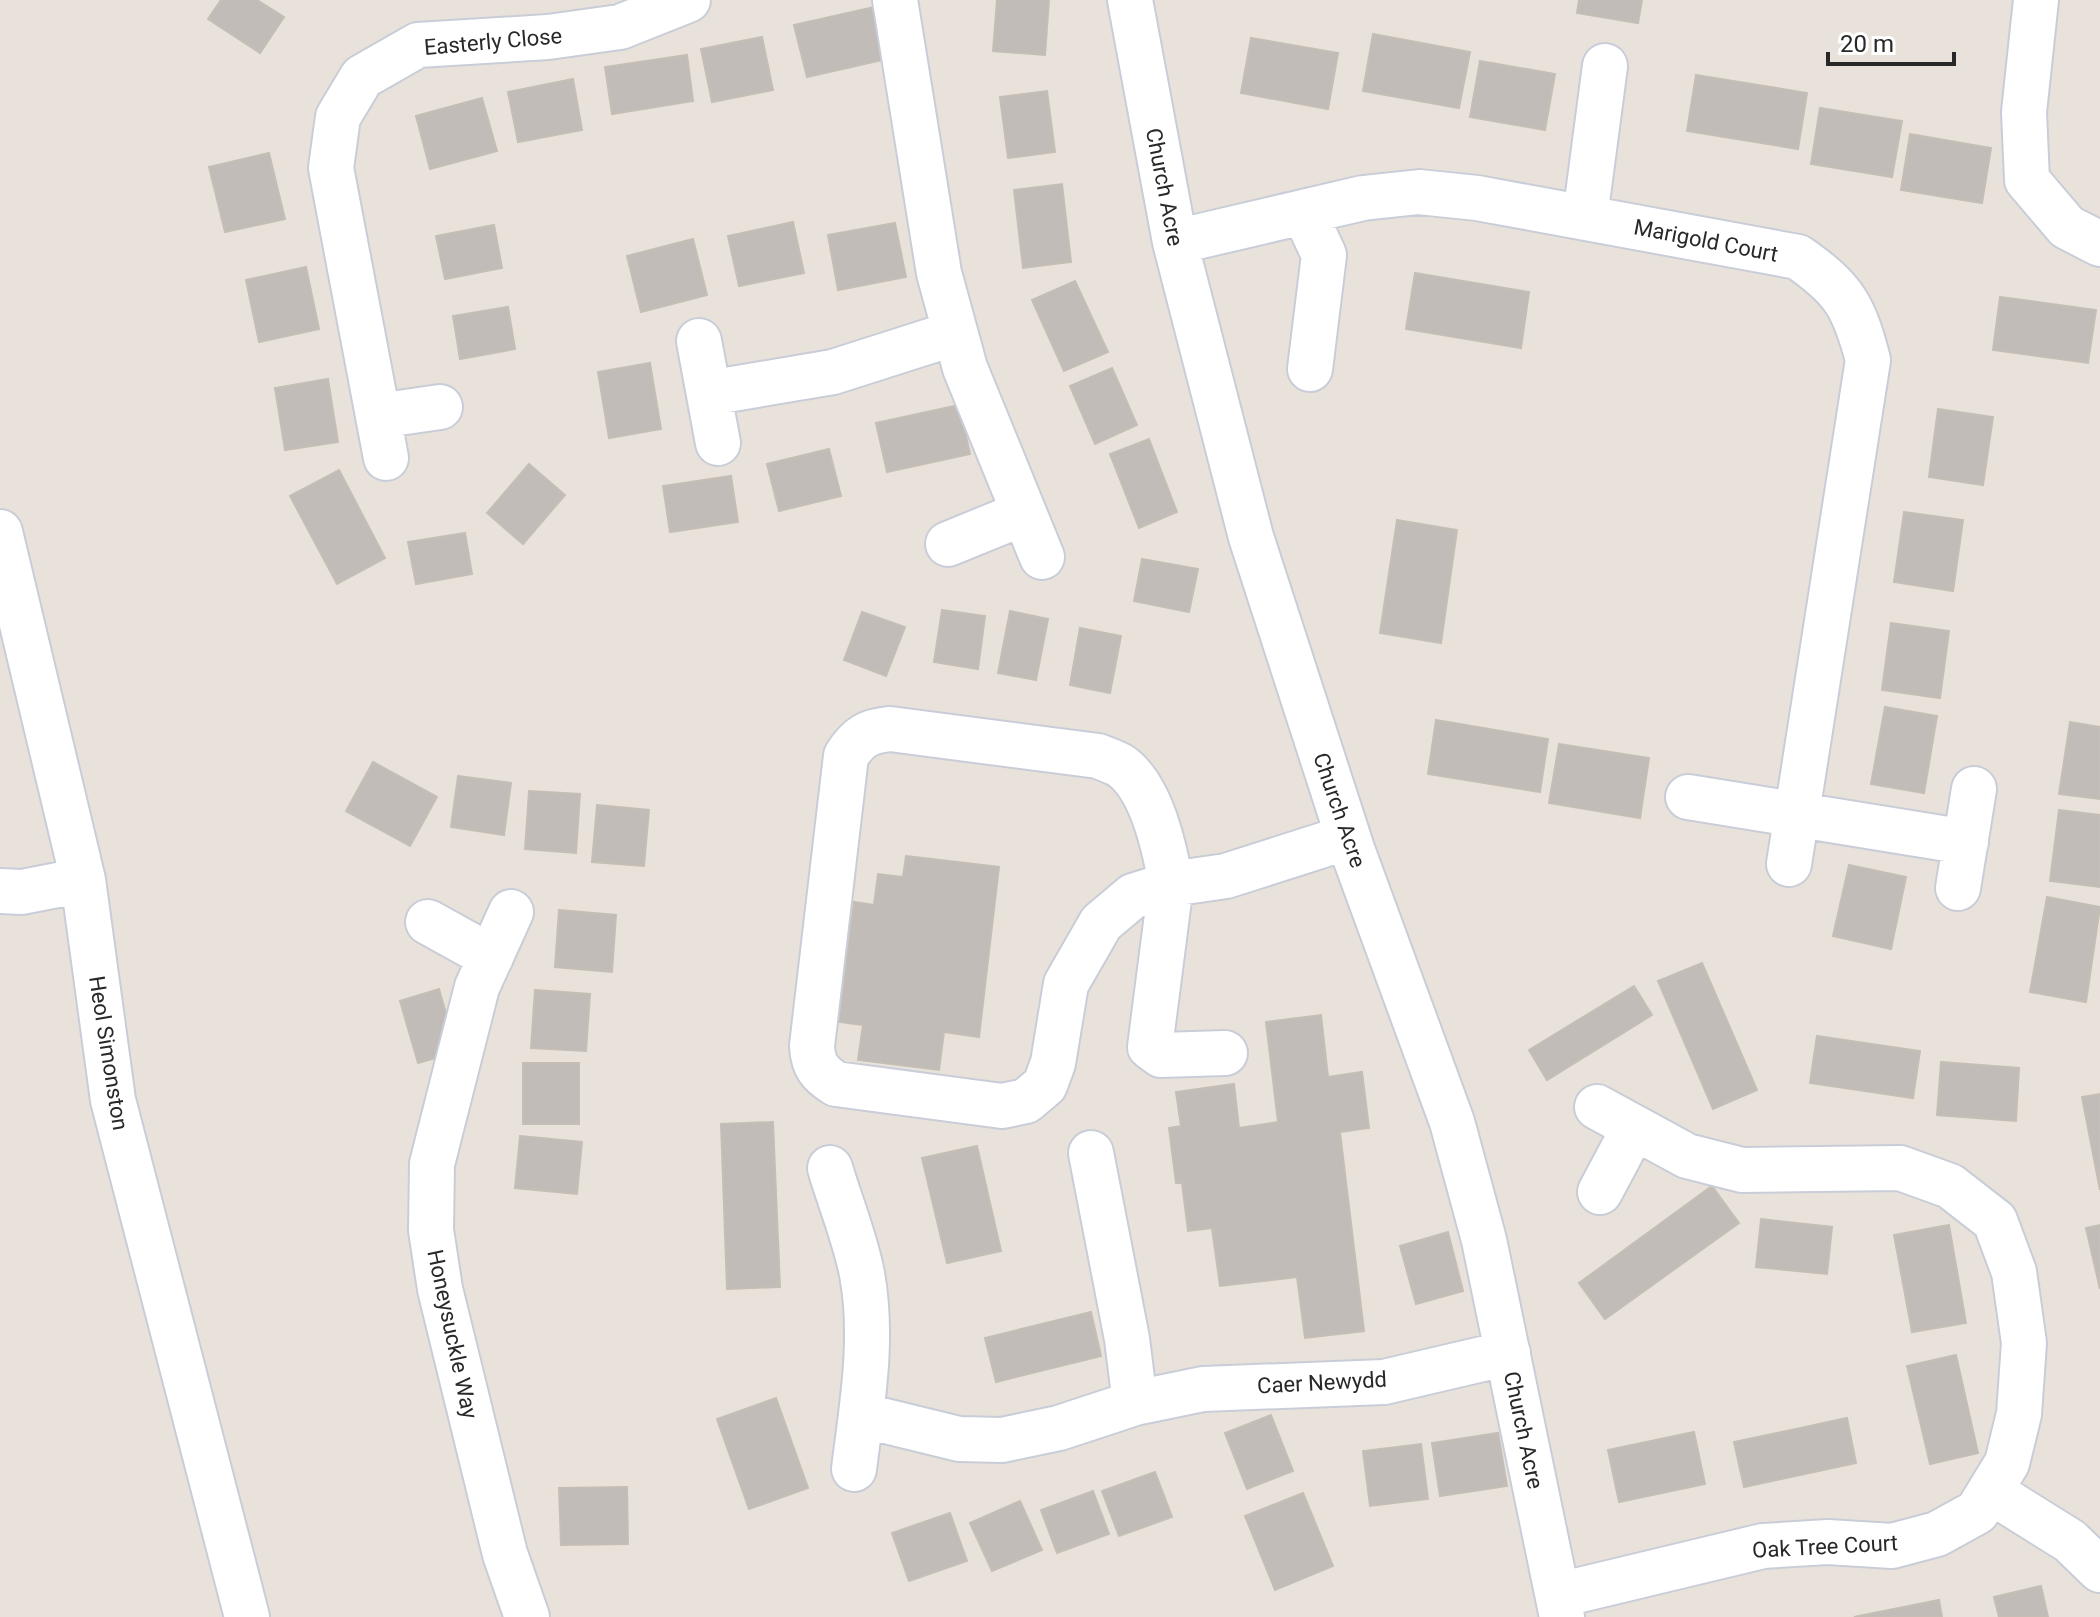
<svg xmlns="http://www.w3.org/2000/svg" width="2100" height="1617" viewBox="0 0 2100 1617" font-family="Roboto,sans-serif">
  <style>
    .building { fill: #c1bcb7; stroke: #c4beb5; stroke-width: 2 }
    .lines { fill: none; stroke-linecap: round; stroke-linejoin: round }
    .minor-casing { stroke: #c9cdd8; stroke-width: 48 }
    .minor { stroke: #fff; stroke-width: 44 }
    .labels { text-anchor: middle; stroke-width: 6; stroke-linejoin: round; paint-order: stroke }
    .street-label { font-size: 22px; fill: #282828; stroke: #fff }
  </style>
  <rect width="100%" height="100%" fill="#e9e2db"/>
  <path class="building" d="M 221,0 L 257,0 L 284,17 L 260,53 L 208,19 Z
    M 997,0 L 1049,0 L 1045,55 L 993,51 Z
    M 1579,0 L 1642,0 L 1638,23 L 1577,13 Z
    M 879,6 L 891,58 L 807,77 L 794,25 Z
    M 1373,34 L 1470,52 L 1459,108 L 1363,91 Z
    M 762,37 L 773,90 L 712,102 L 701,49 Z
    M 1251,38 L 1338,53 L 1328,109 L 1241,93 Z
    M 687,55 L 693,101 L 612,114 L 605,67 Z
    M 1480,61 L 1555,74 L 1545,130 L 1470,117 Z
    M 1696,75 L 1807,93 L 1798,149 L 1687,131 Z
    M 573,79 L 582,130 L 518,142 L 508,92 Z
    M 1047,91 L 1055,152 L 1008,158 L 1000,97 Z
    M 482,98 L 497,151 L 430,169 L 416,116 Z
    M 1820,108 L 1902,121 L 1892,177 L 1811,164 Z
    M 1910,134 L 1991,148 L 1982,203 L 1901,190 Z
    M 269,153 L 285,219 L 225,232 L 209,167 Z
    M 1062,184 L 1071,262 L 1023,268 L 1014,190 Z
    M 793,222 L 804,273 L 739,286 L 728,236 Z
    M 895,223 L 906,277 L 838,290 L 828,235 Z
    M 494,225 L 502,268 L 445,279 L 436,236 Z
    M 693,239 L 707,295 L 641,312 L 627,256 Z
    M 306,267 L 319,329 L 259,342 L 246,280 Z
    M 1415,273 L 1529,292 L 1521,348 L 1406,329 Z
    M 1075,281 L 1108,352 L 1064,371 L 1032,300 Z
    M 2000,297 L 2096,310 L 2088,363 L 1993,350 Z
    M 508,307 L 515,349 L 460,359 L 453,316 Z
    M 650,363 L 661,429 L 609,438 L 598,372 Z
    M 1112,368 L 1137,425 L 1095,444 L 1070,386 Z
    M 328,379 L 338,442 L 285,450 L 275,388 Z
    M 959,405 L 970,454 L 887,472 L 876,423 Z
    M 1938,409 L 1993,417 L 1983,485 L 1929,477 Z
    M 1149,439 L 1177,512 L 1139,528 L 1110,454 Z
    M 829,449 L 841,496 L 779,511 L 767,464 Z
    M 529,464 L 565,495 L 523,544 L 487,513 Z
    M 339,470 L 385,558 L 337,584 L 290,496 Z
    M 731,476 L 738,522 L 670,532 L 663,486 Z
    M 1904,512 L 1963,520 L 1953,591 L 1894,582 Z
    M 1397,520 L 1457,530 L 1441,643 L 1380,633 Z
    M 465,533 L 472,574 L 416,584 L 408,542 Z
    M 1142,559 L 1198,569 L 1189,612 L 1134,601 Z
    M 942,610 L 985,616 L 978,669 L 934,662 Z
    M 1010,611 L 1048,619 L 1036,680 L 998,673 Z
    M 862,612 L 905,627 L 886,676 L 844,660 Z
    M 1891,623 L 1949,631 L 1940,698 L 1882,690 Z
    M 1080,628 L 1121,636 L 1110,693 L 1070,685 Z
    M 1885,707 L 1937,716 L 1924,793 L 1871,784 Z
    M 1436,720 L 1548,739 L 1540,792 L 1428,774 Z
    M 2070,722 L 2100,727 L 2100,799 L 2059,794 Z
    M 1559,744 L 1649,758 L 1640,818 L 1549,803 Z
    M 373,762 L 437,797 L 410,846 L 346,811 Z
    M 458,776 L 511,783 L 504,835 L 451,827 Z
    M 529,791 L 580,794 L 576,853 L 525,849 Z
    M 597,805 L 649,810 L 644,866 L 592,862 Z
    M 2059,810 L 2100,815 L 2100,887 L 2050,881 Z
    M 906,856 L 999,867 L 979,1037 L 944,1032 L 939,1070 L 858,1060 L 863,1025 L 839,1022 L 854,902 L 874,905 L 878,874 L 903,877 Z
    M 1849,865 L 1906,877 L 1891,949 L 1833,936 Z
    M 2047,897 L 2100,907 L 2086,1002 L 2030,992 Z
    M 559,910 L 616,915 L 612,972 L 555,967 Z
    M 1702,963 L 1757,1090 L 1713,1109 L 1658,981 Z
    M 1634,986 L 1652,1015 L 1547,1080 L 1529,1050 Z
    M 439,989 L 457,1052 L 418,1063 L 400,1001 Z
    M 535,990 L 590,994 L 586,1051 L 531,1048 Z
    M 1321,1015 L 1328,1077 L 1362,1072 L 1369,1128 L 1340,1132 L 1364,1331 L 1305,1338 L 1297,1277 L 1220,1286 L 1212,1228 L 1188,1231 L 1182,1183 L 1176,1183 L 1169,1128 L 1181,1126 L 1176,1092 L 1234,1084 L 1239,1128 L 1278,1122 L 1266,1022 Z
    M 1817,1036 L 1920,1051 L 1913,1098 L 1810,1083 Z
    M 1941,1062 L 2019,1068 L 2016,1121 L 1937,1115 Z
    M 523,1063 L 579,1063 L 579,1124 L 523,1124 Z
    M 2100,1094 L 2100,1190 L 2082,1097 Z
    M 773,1122 L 780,1287 L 727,1289 L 721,1124 Z
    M 520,1136 L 582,1142 L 577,1194 L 515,1188 Z
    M 977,1146 L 1001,1251 L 947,1263 L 922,1158 Z
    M 1712,1186 L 1739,1223 L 1605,1319 L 1579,1283 Z
    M 1761,1219 L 1832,1227 L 1827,1274 L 1756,1267 Z
    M 1949,1225 L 1966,1323 L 1912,1332 L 1894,1235 Z
    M 2100,1225 L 2100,1289 L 2086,1228 Z
    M 1448,1232 L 1463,1291 L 1416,1304 L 1400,1246 Z
    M 1091,1312 L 1101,1356 L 996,1382 L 985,1338 Z
    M 1956,1355 L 1978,1453 L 1930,1464 L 1907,1366 Z
    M 776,1398 L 808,1488 L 749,1509 L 717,1419 Z
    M 1271,1415 L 1293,1471 L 1247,1489 L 1225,1433 Z
    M 1847,1418 L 1856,1463 L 1744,1487 L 1734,1442 Z
    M 1694,1432 L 1705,1484 L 1619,1502 L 1608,1450 Z
    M 1498,1433 L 1507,1486 L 1440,1496 L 1432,1443 Z
    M 1421,1444 L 1428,1499 L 1370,1506 L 1363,1451 Z
    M 1155,1472 L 1172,1517 L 1119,1536 L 1102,1491 Z
    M 627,1487 L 628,1544 L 561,1545 L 559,1488 Z
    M 1093,1491 L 1109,1534 L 1057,1553 L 1041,1510 Z
    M 1303,1493 L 1333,1566 L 1275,1590 L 1245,1516 Z
    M 1020,1501 L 1042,1550 L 992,1571 L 970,1523 Z
    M 950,1513 L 967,1561 L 909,1581 L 892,1533 Z
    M 2041,1586 L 2048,1617 L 1999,1617 L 1994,1597 Z
    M 1939,1600 L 1942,1617 L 1854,1617 Z"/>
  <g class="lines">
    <defs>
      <path id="minor" d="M 895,0 L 939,273 L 965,368 L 1042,557
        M 1130,0 L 1175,242 L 1251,537 L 1352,849 L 1452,1122 L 1484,1240 L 1562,1617
        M 2036,0 L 2024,112 L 2027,180 L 2067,227 L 2100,244
        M 1304,212 L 1324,255 L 1310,369
        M 1585,217 L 1605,66
        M 1175,242 L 1363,198 L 1419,192 L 1477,198 L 1798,257 C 1844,289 1854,306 1868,360 L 1789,864
        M 699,341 L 718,443
        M 709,393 L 833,372 L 955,333
        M 378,416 L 440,407
        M 386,458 L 331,168 L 338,117 L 362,77 L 418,45 L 548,37 L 620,27 L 688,0
        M 0,532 L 83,880 L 113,1100 L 247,1617
        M 948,544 L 1024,513
        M 1688,797 L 1966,842
        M 1958,888 L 1974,789
        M 0,891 L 22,892 L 83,880
        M 511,912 L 477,987 L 432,1164 L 431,1230 L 440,1289 L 505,1554 L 527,1617
        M 428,922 L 491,957
        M 1225,1053 L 1161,1055 L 1150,1047 L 1171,884 L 1133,896 L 1101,923 L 1066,984 L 1053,1063 L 1045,1085 L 1026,1101 L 1002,1106 L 836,1084 C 820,1074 813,1066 812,1046 L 846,756 C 858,737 868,731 890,729 L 1098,756 C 1105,759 1115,762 1121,766 C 1152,788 1165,850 1171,884 L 1226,876 L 1348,837
        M 1091,1153 L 1127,1339 L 1135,1403
        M 830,1168 C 840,1202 855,1238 862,1274 C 874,1339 862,1405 854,1469
        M 1600,1192 L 1634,1128
        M 861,1415 L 959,1439 L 1002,1440 L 1059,1428 L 1135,1403 L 1203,1389 L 1384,1382 L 1508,1353
        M 1990,1491 L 2070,1541 L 2100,1570
        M 1559,1595 L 1763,1546 L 1828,1542 L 1892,1546 L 1937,1534 L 1977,1512 L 2007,1463 L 2019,1414 L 2024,1343 L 2014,1272 L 1995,1221 L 1950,1186 L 1900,1168 L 1742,1170 L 1687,1156 L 1597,1107"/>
    </defs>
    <use href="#minor" class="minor-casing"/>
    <use href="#minor" class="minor"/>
  </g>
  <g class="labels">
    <g class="street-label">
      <text transform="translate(493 41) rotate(-5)" y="8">Easterly Close</text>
      <text transform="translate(1165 187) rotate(79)" y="8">Church Acre</text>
      <text transform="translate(1706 240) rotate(11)" y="8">Marigold Court</text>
      <text transform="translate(1340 810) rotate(71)" y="8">Church Acre</text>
      <text transform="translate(109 1053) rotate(81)" y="8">Heol Simonston</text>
      <text transform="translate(453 1334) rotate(78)" y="8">Honeysuckle Way</text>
      <text transform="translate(1322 1382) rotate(-3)" y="8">Caer Newydd</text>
      <text transform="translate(1524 1430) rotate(78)" y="8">Church Acre</text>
      <text transform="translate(1825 1546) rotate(-3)" y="8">Oak Tree Court</text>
    </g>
  </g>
  <path d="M1828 52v12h126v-12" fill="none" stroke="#282828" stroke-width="4"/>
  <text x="1840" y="52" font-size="24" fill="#282828" stroke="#ffffff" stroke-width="6" paint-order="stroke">20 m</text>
</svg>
